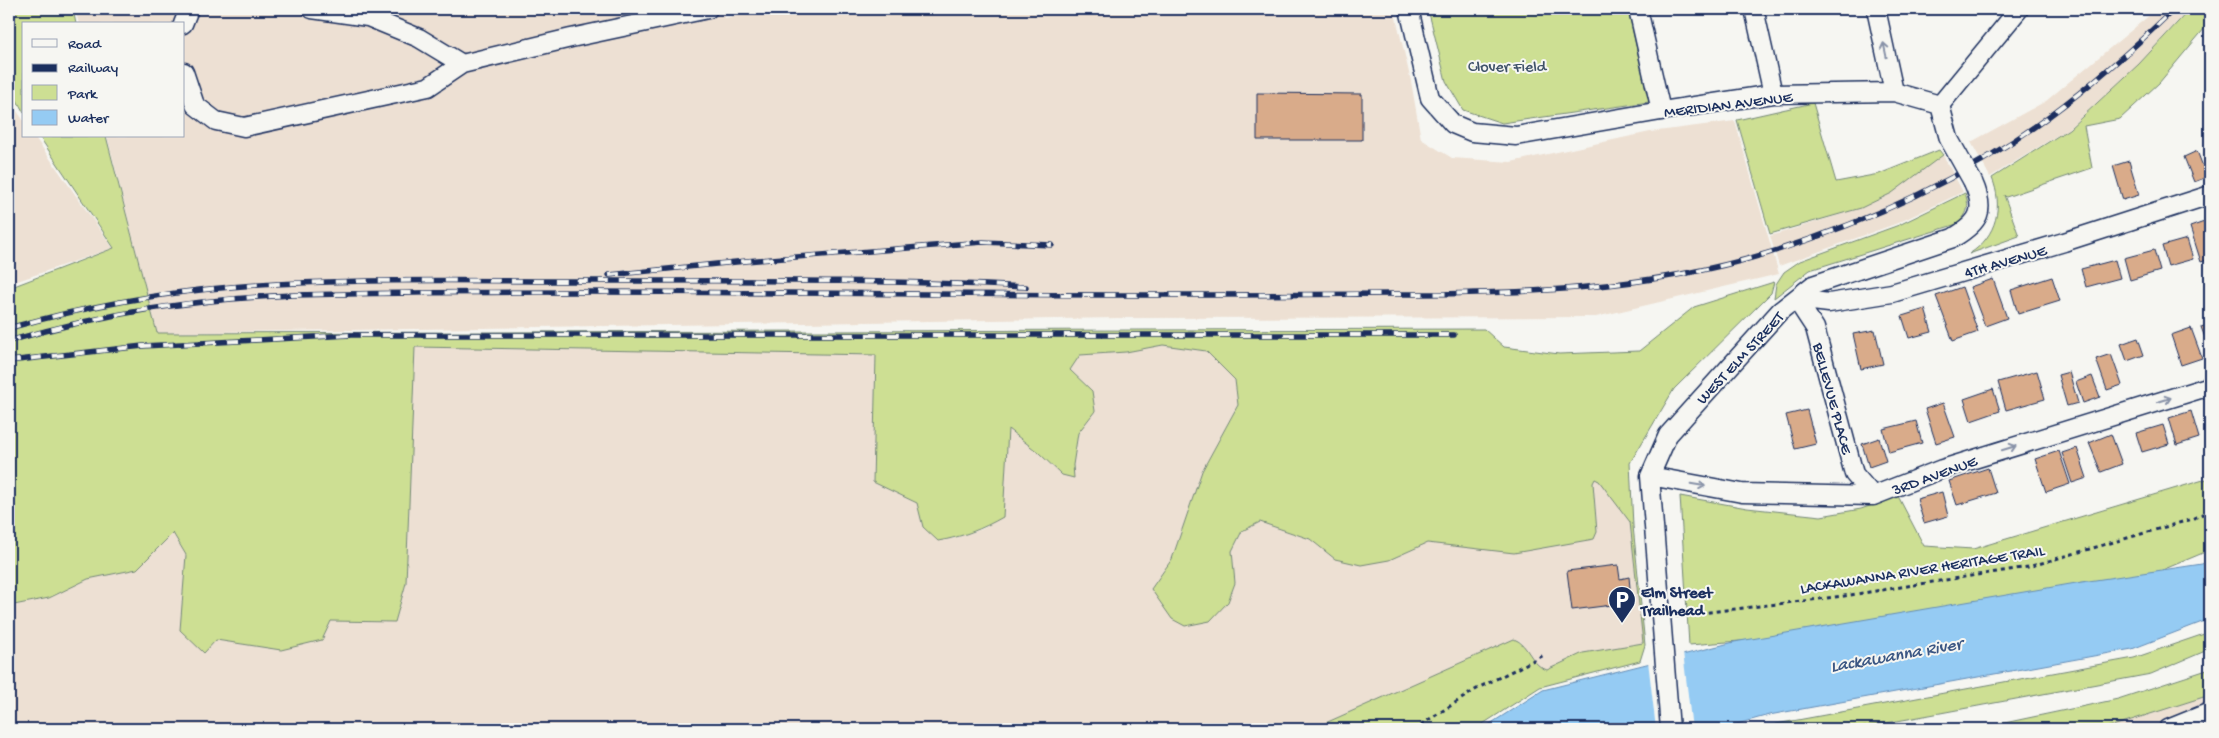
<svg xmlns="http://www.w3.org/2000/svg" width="2219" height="738" viewBox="0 0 2219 738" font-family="'Gochi Hand',sans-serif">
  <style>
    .built { fill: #ede0d3 }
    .green { fill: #cddf93; stroke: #748778 }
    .water { fill: #95cbf3; stroke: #648db7 }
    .pier { fill: #f6f6f2 }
    .building { fill: #d9ab8a; stroke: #1b2f5e }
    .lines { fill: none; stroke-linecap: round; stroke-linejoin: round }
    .minor-casing { stroke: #1b2f5e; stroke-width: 21 }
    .path { stroke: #1b2f5e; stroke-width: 3; stroke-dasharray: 4 4; stroke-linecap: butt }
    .minor { stroke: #f6f6f2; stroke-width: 18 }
    .rail-casing { stroke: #1b2f5e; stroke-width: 5.5 }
    .rail { stroke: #f6f6f2; stroke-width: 4; stroke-dasharray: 11; stroke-linecap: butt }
    .minor-bridge-casing { stroke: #1b2f5e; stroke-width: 21; stroke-linecap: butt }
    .minor-bridge { stroke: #f6f6f2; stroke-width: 18 }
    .oneway { stroke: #8892a8 }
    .labels { text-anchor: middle; stroke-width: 4; stroke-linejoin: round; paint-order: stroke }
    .park-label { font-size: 16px; fill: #3f5269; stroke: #f6f6f2 }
    .street-label { font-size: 16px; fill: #1b2f5e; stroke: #f6f6f2 }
    .poi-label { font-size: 16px; font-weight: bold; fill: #1b2f5e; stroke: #f6f6f2; text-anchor: start }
    .water-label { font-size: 18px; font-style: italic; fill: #3a5683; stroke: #f6f6f2 }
  </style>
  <rect width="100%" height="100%" fill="#f6f6f2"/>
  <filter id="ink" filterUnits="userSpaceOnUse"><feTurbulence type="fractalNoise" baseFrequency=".02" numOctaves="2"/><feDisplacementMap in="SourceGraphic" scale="10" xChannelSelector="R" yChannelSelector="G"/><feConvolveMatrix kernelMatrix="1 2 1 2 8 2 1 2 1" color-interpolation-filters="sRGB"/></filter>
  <g filter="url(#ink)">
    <path class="built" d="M 75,9 L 722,9 L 725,18 L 767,9 L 1394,9 L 1411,81 L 1421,139 L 1452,158 L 1511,162 L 1650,132 L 1735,121 L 1779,274 L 1596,317 L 1119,318 L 157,333 L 107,136 L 184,136 L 184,24 L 79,24 Z
      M 2157,9 L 2189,9 L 2139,64 L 2068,129 L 1990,177 L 1971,142 L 2046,101 Z
      M 9,100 L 24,121 L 24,136 L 34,136 L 113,248 L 9,284 Z
      M 1943,155 L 1963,192 L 1898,223 L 1779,266 L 1770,236 L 1861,208 L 1892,193 Z
      M 1163,345 L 1206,351 L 1235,380 L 1238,405 L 1202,471 L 1172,559 L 1151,589 L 1209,621 L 1228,602 L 1235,583 L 1232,551 L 1242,531 L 1260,522 L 1310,539 L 1335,559 L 1389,560 L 1427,543 L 1449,545 L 1597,532 L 1593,483 L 1595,479 L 1599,480 L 1630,522 L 1643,643 L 1583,653 L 1547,670 L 1538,667 L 1520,641 L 1514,639 L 1312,729 L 9,729 L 9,606 L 49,598 L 88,579 L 137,569 L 173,533 L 186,555 L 216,640 L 281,650 L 331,621 L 395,622 L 406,583 L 414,347 L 876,355 L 873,482 L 917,503 L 923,527 L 952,539 L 982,529 L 1002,517 L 1008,429 L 1039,453 L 1062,475 L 1074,478 L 1073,465 L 1078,433 L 1095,411 L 1092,391 L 1070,370 L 1080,355 L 1126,352 Z
      M 2210,695 L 2210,729 L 2103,729 Z"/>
    <path class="green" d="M 9,9 L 73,9 L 76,24 L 24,24 L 24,113 L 9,86 Z
      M 1428,9 L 1628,9 L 1649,102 L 1502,123 L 1463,110 L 1446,81 Z
      M 2190,9 L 2210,9 L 2210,22 L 2159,83 L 2120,119 L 2084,126 L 2092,168 L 2006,197 L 2004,195 L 2019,236 L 1969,254 C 1998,236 2003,205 1992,178 L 2069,129 L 2139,64 Z
      M 1813,103 L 1836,182 L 1879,174 L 1939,150 L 1943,155 L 1892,193 L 1861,208 L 1770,234 L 1737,120 Z
      M 39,136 L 106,136 L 157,333 L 1484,329 L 1504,347 L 1559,354 L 1639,351 L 1694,307 L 1774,282 L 1771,293 L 1674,389 L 1630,463 L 1633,526 L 1645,645 L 1640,661 L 1540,687 L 1475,729 L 1312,729 L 1514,639 C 1529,644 1531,666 1547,670 L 1583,653 L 1643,643 L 1630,522 L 1599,481 L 1595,479 L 1593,483 L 1597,532 L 1594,539 L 1514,553 L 1427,543 L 1389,560 L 1361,565 L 1335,559 L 1310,539 L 1260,522 L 1242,531 L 1232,551 L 1235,583 L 1228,602 L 1210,621 L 1185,626 L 1172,619 L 1151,589 L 1172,559 L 1202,471 L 1238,405 L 1235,380 L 1206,351 L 1163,345 L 1126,352 L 1080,355 L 1070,370 L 1092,391 L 1095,411 L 1078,433 L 1073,465 L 1074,478 L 1062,475 L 1039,453 L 1008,429 L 1003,517 C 982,529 962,537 938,541 L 923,527 L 917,503 L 873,482 L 876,355 L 415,347 L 406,583 L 395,622 L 331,621 L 322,640 L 281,650 L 216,640 L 204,653 L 180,630 L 186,555 L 173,533 L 137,569 L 88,579 L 49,598 L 9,606 L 9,288 L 114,248 Z
      M 1965,193 C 1970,207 1968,214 1957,224 L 1810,270 L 1774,298 L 1776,284 L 1784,272 L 1800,261 L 1899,225 Z
      M 2210,478 L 2210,550 L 2160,571 L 1829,634 L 1689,645 L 1680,496 L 1747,508 L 1821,516 L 1861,509 L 1898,496 L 1924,546 L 1973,549 Z
      M 2210,632 L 2210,649 L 2151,674 L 1854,729 L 1749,729 L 2134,658 Z
      M 2210,669 L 2210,695 L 2103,729 L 1976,729 L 2118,699 Z"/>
    <path class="water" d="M 2210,560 L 2210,619 L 2132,649 L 1769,715 L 1719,729 L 1482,729 L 1543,690 L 1734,642 L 2082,582 L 2202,564 Z"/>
    <path class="pier" d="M 1683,652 L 1692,729 L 1656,729 L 1648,661 Z"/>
    <path class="building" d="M 1257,93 L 1362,94 L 1362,140 L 1257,140 Z
      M 2197,151 L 2207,177 L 2194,182 L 2184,157 Z
      M 2129,161 L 2139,195 L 2123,200 L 2113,166 Z
      M 2210,220 L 2210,259 L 2201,262 L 2190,227 Z
      M 2187,239 L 2193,259 L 2168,266 L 2162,246 Z
      M 2154,250 L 2160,271 L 2130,280 L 2124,258 Z
      M 2115,260 L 2120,278 L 2086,287 L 2081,269 Z
      M 2052,277 L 2060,301 L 2018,314 L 2011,290 Z
      M 1993,279 L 2007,318 L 1985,326 L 1970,287 Z
      M 1962,287 L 1978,332 L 1953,341 L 1936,296 Z
      M 1925,309 L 1932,332 L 1909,338 L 1902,316 Z
      M 2210,324 L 2210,351 L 2201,327 Z
      M 2191,328 L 2202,358 L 2181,365 L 2171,335 Z
      M 1875,330 L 1883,364 L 1861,369 L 1853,334 Z
      M 2138,338 L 2144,355 L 2127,361 L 2121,344 Z
      M 2111,354 L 2122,385 L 2107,390 L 2096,359 Z
      M 2037,371 L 2045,399 L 2006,410 L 1998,382 Z
      M 2069,372 L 2078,403 L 2067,406 L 2058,375 Z
      M 2092,376 L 2100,397 L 2083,403 L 2076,382 Z
      M 1993,389 L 2000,411 L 1971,421 L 1964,399 Z
      M 1943,403 L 1955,437 L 1936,443 L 1925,409 Z
      M 1807,410 L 1816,444 L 1795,449 L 1786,415 Z
      M 2191,411 L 2199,438 L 2177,445 L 2169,418 Z
      M 1916,421 L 1922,443 L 1889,452 L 1883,429 Z
      M 2163,425 L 2169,444 L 2142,452 L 2136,433 Z
      M 2111,434 L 2122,464 L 2101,472 L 2089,443 Z
      M 1879,438 L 1886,461 L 1869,467 L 1862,444 Z
      M 2077,448 L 2087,478 L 2072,483 L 2062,453 Z
      M 2059,451 L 2070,484 L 2046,492 L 2035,459 Z
      M 1988,468 L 1996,493 L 1957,505 L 1949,481 Z
      M 1942,492 L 1948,516 L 1924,523 L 1917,499 Z
      M 1618,565 L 1620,579 L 1629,577 L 1630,588 L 1618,589 L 1620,604 L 1572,610 L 1567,571 Z"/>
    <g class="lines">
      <defs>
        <path id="minor" d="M 312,9 L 368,17 L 419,38 L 462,64
          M 1409,9 L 1430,98 L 1453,124 L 1472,132 L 1516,136 L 1661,111 L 1773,94 L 1894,92 L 1940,105
          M 1638,9 L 1661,111
          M 1754,9 L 1773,94
          M 1876,9 L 1894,92
          M 183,24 L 189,9
          M 184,72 L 195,105 L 216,121 L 244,127 L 428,87 L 462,64 L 571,38 L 708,9
          M 1940,105 L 2019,9
          M 1940,105 L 1949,139
          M 1796,299 L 1829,303 L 1892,293 L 2064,242 L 2210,195
          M 1796,299 L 1815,328 L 1854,474 L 1873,496
          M 1650,476 L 1742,493 L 1873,496 L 1942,469 L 2210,386
          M 1670,729 L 1650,476 L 1668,435 L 1780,311 L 1813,285 L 1953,238 C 1980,222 1986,211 1973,182
          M 2168,729 L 2210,712"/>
      </defs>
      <use href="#minor" class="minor-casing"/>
      <path class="path" d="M 1676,616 L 1844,596 L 2028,567 L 2189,520 L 2210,511
        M 1414,729 L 1480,687 L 1544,655"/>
      <use href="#minor" class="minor"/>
      <defs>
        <path id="rail" d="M 609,275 L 746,261 L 983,242 L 1052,245
          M 9,328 C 81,308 156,293 231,287 C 344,278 461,281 574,281 C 725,281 876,279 1026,287
          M 9,341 C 105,313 194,299 294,295 C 598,288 903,296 1208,295 C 1271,295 1333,294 1395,294 C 1519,294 1646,290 1765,254 C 1865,223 1964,179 2048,117 C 2093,84 2134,48 2174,9
          M 9,361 L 143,346 L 351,335 L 1454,335"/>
      </defs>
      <use href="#rail" class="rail-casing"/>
      <use href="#rail" class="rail"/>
      <defs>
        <path id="minor-bridge" d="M 1949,139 L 1973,182"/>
      </defs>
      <use href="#minor-bridge" class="minor-bridge-casing"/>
      <use href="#minor-bridge" class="minor-bridge"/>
    </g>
    <defs><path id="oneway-shaft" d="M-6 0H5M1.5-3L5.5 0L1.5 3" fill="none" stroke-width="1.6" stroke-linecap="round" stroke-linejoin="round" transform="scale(1.25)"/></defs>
    <g class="oneway">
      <use href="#oneway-shaft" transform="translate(1885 50) rotate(-102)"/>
      <use href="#oneway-shaft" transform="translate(2164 400) rotate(-17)"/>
      <use href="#oneway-shaft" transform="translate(2009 448) rotate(-17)"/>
      <use href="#oneway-shaft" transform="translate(1698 485) rotate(10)"/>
    </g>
  </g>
  <defs>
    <symbol id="parking-pin" viewBox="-11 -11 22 30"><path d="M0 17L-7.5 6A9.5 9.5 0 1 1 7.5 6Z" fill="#1b2f5e" stroke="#f6f6f2"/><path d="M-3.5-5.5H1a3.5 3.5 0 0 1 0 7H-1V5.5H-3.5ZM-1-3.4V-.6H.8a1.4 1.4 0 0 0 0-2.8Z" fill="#fff"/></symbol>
  </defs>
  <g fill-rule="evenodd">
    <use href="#parking-pin" x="1606" y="584" width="32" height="43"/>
  </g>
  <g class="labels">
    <g class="park-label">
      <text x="1507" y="71">Clover Field</text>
    </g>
    <g class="street-label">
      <text transform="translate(1728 103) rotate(-7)" y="6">MERIDIAN AVENUE</text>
      <text transform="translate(2005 260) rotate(-16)" y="6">4TH AVENUE</text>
      <text transform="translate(1739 357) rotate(-47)" y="6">WEST ELM STREET</text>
      <text transform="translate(1834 398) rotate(75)" y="6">BELLEVUE PLACE</text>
      <text transform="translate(1934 474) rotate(-20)" y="6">3RD AVENUE</text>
      <text transform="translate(1922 568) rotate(-9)" y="6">LACKAWANNA RIVER HERITAGE TRAIL</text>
    </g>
    <g class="poi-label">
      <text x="1641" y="597">Elm Street<tspan x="1641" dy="18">Trailhead</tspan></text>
    </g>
    <g class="water-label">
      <text transform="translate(1896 654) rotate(-10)" y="6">Lackawanna River</text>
    </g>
  </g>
  <rect width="2219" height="738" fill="none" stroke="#f6f6f2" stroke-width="30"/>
  <rect x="15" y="15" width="2189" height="708" fill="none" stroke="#1b2f5e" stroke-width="2" filter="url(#ink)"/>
  <rect x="22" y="22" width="162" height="115" fill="#f6f6f2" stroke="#9ea6b7"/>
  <rect x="32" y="39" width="25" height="8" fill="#f6f6f2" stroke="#9ea6b7"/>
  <text x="68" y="48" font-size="15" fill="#1b2f5e">Road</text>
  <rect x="32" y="64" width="25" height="8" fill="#1b2f5e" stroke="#9ea6b7"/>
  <text x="68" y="72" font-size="15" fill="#1b2f5e">Railway</text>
  <rect x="32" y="85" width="25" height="15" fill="#cddf93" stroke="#9ea6b7"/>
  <text x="68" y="98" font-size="15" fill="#1b2f5e">Park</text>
  <rect x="32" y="110" width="25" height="15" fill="#95cbf3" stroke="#9ea6b7"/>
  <text x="68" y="122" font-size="15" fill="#1b2f5e">Water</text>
</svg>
